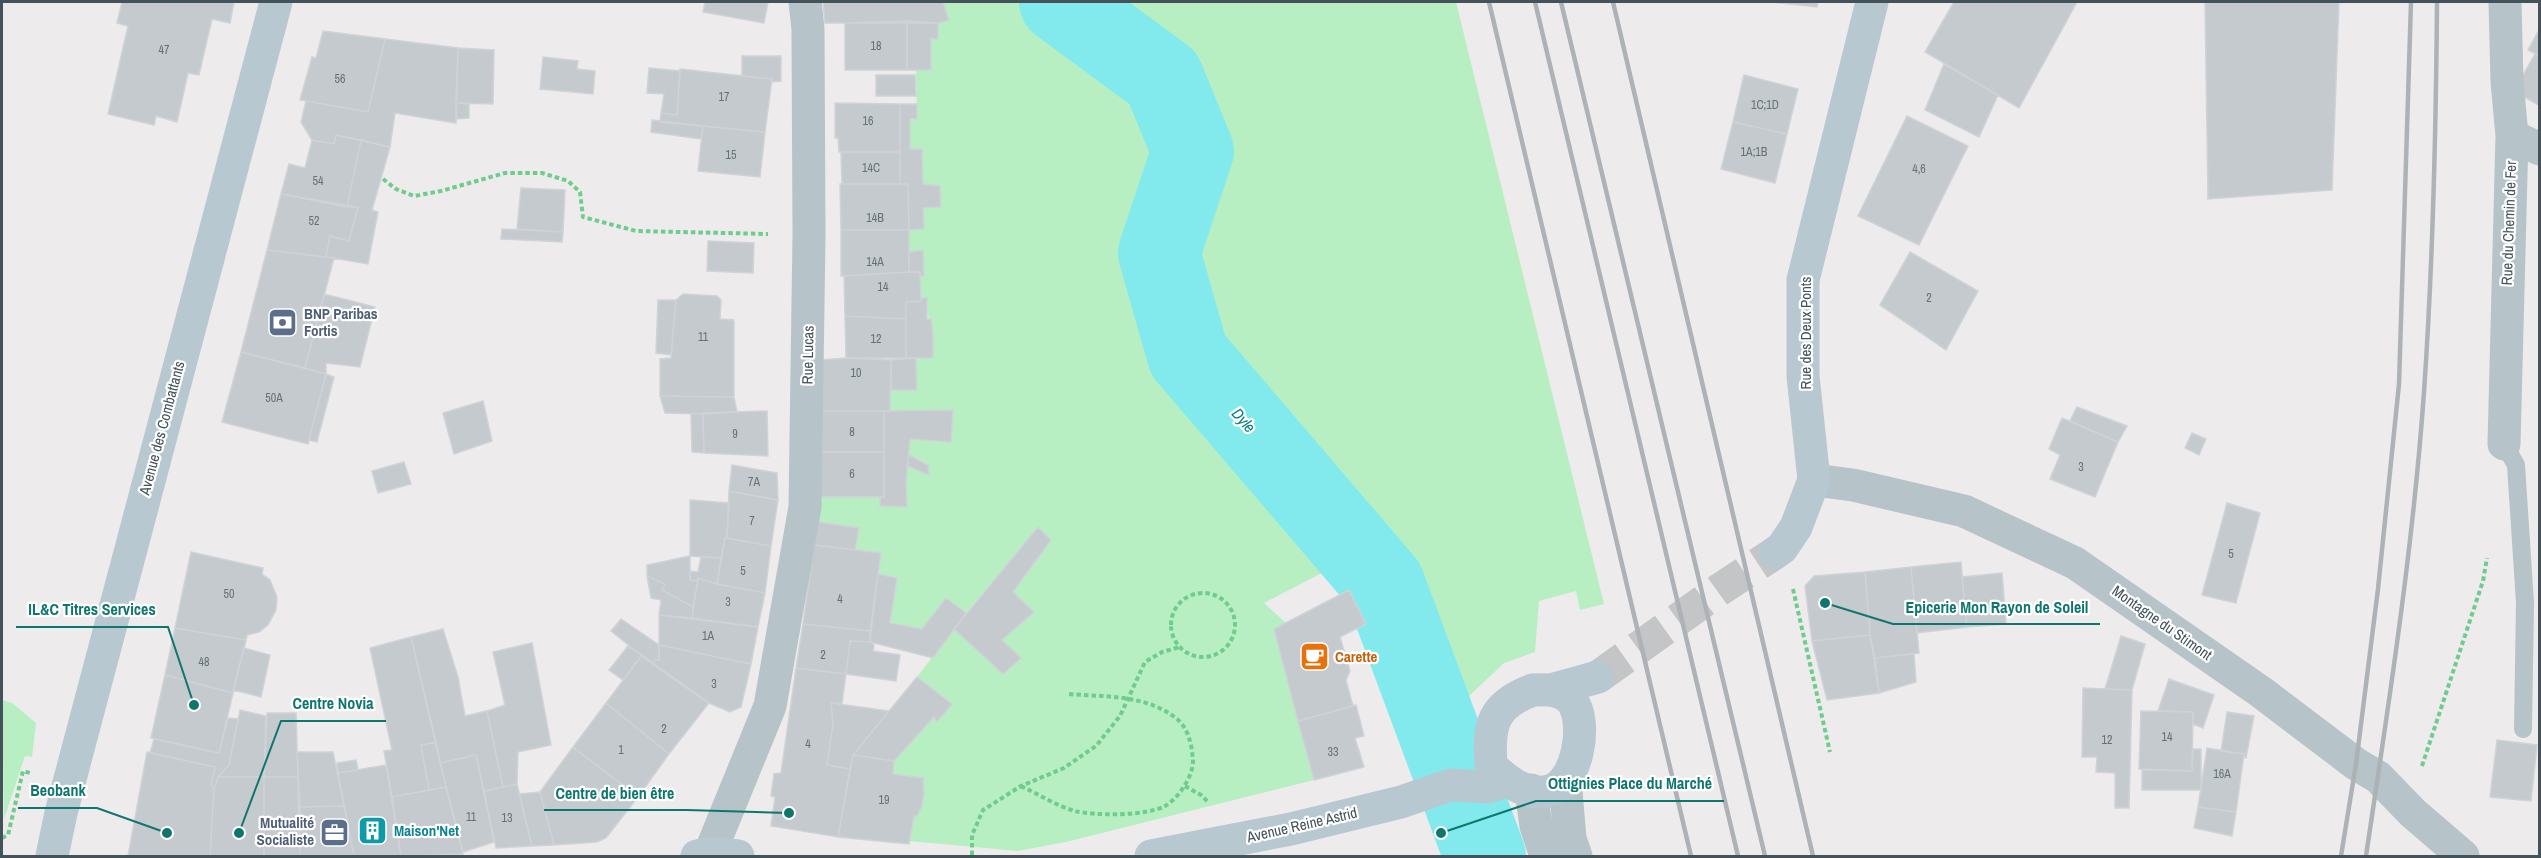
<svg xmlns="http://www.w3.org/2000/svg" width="2541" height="858" viewBox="0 0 2541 858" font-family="'Archivo Narrow',sans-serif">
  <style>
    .green { fill: #b7efc2 }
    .water { fill: #82eaed }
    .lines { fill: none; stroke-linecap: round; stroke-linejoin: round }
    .river { stroke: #82eaed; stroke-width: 82 }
    .building { fill: #c5cacf; stroke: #cfd3d7; stroke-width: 1.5 }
    .secondary-tunnel { stroke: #c3c5c7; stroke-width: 33; stroke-dasharray: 33 16; stroke-linecap: butt }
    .path { stroke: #6ecd8d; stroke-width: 4; stroke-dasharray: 4.5 3; stroke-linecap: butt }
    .lane { stroke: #b6c3c9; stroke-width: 18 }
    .street { stroke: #b6c3c9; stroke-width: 33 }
    .secondary { stroke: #b8c8d1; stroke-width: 33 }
    .rail { stroke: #adb2b6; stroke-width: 4.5 }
    .labels { text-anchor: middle; stroke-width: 4.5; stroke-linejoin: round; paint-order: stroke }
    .number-label { font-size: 12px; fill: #647176 }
    .street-label { font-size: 15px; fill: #435359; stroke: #fff }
    .service-label { font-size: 15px; font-weight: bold; fill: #4e5e75; stroke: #fff; text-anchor: start }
    .food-label { font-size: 15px; font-weight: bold; fill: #c56008; stroke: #fff; text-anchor: start }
    .culture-label { font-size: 15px; font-weight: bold; fill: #0d838f; stroke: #fff; text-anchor: start }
    .water-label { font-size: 16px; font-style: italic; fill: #0b7e81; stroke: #fff }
    .leader { fill: none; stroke: #0f766e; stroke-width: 2 }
    .callout-dot { fill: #0f766e; stroke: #fff; stroke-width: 2 }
    .callout-label { font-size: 16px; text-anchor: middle; font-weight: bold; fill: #0f766e; stroke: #fff; stroke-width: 4.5; stroke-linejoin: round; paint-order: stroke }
  </style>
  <rect width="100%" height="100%" fill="#eeebec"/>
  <path class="green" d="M 943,2 L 1456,2 L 1604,604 L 1580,610 L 1576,591 L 1539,601 L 1535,652 L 1504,663 L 1449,715 L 1402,597 L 1378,603 L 1341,563 L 1264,603 L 1286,623 L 1274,629 L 1314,780 L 1066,842 L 1018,851 L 909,841 L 914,816 L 922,806 L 924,794 L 923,779 L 893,774 L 894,761 L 934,717 L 937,721 L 952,704 L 917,677 L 954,629 L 1003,673 L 1021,659 L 1002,640 L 1034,612 L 1013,592 L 1051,540 L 1038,527 L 966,613 L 946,598 L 922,629 L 890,623 L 897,578 L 878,574 L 855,550 L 859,528 L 818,522 L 820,497 L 880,497 L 906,484 L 907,466 L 929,475 L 928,464 L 909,455 L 910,439 L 951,441 L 953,410 L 890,411 L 891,390 L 916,389 L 916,358 L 933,358 C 933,337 927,319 927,298 L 921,298 L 920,276 L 924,276 L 923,250 L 909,252 L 909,230 L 924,229 L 923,208 L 941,207 L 940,186 L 923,184 L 922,150 L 910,149 L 910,120 L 917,119 L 916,70 L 931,70 L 931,39 L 938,39 L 938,23 L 948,20 Z
    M 2,700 L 12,703 L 36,723 L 32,757 L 25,756 L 4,819 Z"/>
  <path class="water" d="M 1402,597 L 1503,856 L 1455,856 L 1415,746 L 1378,603 Z"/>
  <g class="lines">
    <path class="river" d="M 1060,2 L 1163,78 L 1193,151 L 1159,253 L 1188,355 L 1384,584 L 1485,856"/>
  </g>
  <path class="building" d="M 122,2 L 234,2 L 230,23 L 212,19 L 199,75 L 188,73 L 177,122 L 156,116 L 154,125 L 108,114 L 128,26 L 117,23 Z
    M 705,2 L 768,2 L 764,23 L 703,12 Z
    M 823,2 L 943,2 L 949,20 L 938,23 L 825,23 Z
    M 1771,2 L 1818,2 L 1817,7 Z
    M 1954,2 L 2077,2 L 2019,108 L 1925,52 Z
    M 2205,2 L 2339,2 L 2332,190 L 2208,199 Z
    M 907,21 L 938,23 L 938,39 L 931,39 L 931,70 L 907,70 Z
    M 907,21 L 907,70 L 845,70 L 845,23 Z
    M 2540,28 L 2540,56 L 2528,50 Z
    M 323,31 L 385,39 L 368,112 L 300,100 L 312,57 L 316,58 Z
    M 385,39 L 458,48 L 456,123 L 395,113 L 390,147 L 336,135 L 334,144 L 312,140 L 301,122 L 306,101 L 368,112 Z
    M 458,48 L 494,50 L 493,104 L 456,103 Z
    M 2535,54 L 2540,56 L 2540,106 L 2514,91 Z
    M 742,56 L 781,56 L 781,81 L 771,82 L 772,79 L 742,76 Z
    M 543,57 L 578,61 L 577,69 L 595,71 L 593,94 L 540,89 Z
    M 1944,64 L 1998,95 L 1979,137 L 1925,110 Z
    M 649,68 L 680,71 L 677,115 L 661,113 L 664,94 L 647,93 Z
    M 680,69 L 772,79 L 765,132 L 660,122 L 661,113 L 677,115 Z
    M 876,75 L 915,75 L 916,96 L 876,96 Z
    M 1744,75 L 1798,89 L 1787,134 L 1733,122 Z
    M 456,103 L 469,104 L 469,118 L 456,119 Z
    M 835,103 L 900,104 L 900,152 L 839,152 L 838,138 L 835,138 Z
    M 900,104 L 917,104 L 917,119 L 910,119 L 910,149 L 922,149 L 923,184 L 940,186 L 941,207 L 923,208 L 924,229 L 909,230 L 908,184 L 900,184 Z
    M 1907,116 L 1968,146 L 1919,245 L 1858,216 Z
    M 652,120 L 703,126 L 701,139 L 651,132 Z
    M 1733,122 L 1787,134 L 1775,183 L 1721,169 Z
    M 703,126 L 765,132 L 760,177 L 698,171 Z
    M 336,135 L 361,140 L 347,207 L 281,194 L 289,164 L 305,168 L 312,140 L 334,144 Z
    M 361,140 L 390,147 L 372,210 L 378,212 L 368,264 L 326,257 L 330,236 L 349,241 L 358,207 L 347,207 Z
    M 841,152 L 900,152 L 900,184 L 842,184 Z
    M 840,184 L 908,184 L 909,230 L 841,230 Z
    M 521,188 L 565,190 L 563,232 L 517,229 Z
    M 281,194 L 358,207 L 349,241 L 330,236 L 326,257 L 267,250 Z
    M 502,229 L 563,232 L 562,242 L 501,239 Z
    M 841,230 L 909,230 L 909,272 L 841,276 Z
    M 708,241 L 754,243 L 753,273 L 707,271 Z
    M 267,250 L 334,258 L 305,368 L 241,352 Z
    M 923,250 L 924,276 L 920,276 L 920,272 L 909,272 L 909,252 Z
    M 1910,252 L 1978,291 L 1946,350 L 1880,305 Z
    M 909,272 L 920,272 L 921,301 L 906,302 L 906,319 L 845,316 L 844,276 Z
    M 324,294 L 375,307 L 360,367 L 326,363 L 326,374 L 305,368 Z
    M 683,294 L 717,296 L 721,300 L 720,319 L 734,320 L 734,397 L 660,396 L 660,359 L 671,358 L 676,300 Z
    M 921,298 L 927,298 L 927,319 L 931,319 L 933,333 L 933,358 L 906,358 L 906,302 L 921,301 Z
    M 658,300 L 676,300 L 671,355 L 656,353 Z
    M 845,316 L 906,319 L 906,358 L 846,358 Z
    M 241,352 L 326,374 L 308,444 L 222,422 Z
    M 846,358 L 891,360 L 890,411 L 821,411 L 821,360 Z
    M 916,358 L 917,390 L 891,390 L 891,360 Z
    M 326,374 L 334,377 L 317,442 L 309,440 Z
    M 660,396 L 734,397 L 737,412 L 703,414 L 665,413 Z
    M 483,401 L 492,441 L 454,454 L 443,413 Z
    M 2077,407 L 2127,426 L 2118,442 L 2070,421 Z
    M 953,410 L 951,442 L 910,439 L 906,484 L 907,507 L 880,506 L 880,497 L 884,497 L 884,411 Z
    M 767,411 L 768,456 L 704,453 L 703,413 Z
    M 821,411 L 884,411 L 884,452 L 821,452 Z
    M 691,414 L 703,414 L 704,453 L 692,452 Z
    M 2062,418 L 2118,442 L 2095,497 L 2050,479 L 2060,455 L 2049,449 Z
    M 2192,433 L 2206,439 L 2199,455 L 2185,448 Z
    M 821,452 L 884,452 L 884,497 L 820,497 Z
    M 909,455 L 928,465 L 929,475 L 907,466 Z
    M 404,462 L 411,484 L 378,493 L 372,471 Z
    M 732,465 L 777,473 L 778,500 L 729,491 Z
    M 729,491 L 778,500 L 771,546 L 727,538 Z
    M 690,500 L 729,503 L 727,538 L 725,538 L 721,558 L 690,556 Z
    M 2227,503 L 2260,513 L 2236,603 L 2202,595 Z
    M 818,522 L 859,528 L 855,550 L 814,545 Z
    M 1038,527 L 1051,540 L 1013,592 L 1034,612 L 1002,640 L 1021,658 L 1003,674 L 954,629 Z
    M 725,538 L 771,546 L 765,593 L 717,584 Z
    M 814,545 L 881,553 L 870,631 L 803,624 Z
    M 191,552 L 263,568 L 262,574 L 270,580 L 277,597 L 276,610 L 268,625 L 259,632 L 247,635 L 246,640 L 175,628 Z
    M 690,556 L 690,580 L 698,581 L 693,607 L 662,590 L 665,584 L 647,576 L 647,565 Z
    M 701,557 L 721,558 L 717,584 L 698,578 L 698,581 L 690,580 L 690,571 L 698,572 Z
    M 1961,562 L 1967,627 L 1917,633 L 1911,567 Z
    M 1911,567 L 1919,653 L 1875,658 L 1870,635 L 1865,572 Z
    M 1865,572 L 1870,635 L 1812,641 L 1805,586 L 1814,576 Z
    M 2002,573 L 2006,624 L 1967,627 L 1962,577 Z
    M 878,574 L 897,578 L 890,623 L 922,629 L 946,598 L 966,613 L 933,658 L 870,642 Z
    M 647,576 L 665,584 L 662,590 L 693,607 L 692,618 L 659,615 L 661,600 L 651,598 Z
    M 698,578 L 717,584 L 765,593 L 758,627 L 692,618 Z
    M 1349,590 L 1366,624 L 1340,637 L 1350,671 L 1346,680 L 1353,706 L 1298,721 L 1274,629 Z
    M 659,615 L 758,627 L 751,664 L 659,645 Z
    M 621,619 L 659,645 L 659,660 L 654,660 L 653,665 L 611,631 Z
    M 803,624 L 870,631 L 870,642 L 850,641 L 846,674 L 796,668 Z
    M 175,628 L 246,640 L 233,693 L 165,675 Z
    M 443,629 L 458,677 L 465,716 L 487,711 L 503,787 L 484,791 L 476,755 L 440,763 L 411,637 Z
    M 1870,635 L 1879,693 L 1827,700 L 1812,641 Z
    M 2121,636 L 2145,644 L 2132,690 L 2105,689 Z
    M 411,637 L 436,742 L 421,745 L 429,790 L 392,797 L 384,751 L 392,750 L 370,648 Z
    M 850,641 L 870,642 L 874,645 L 873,651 L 900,655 L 896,681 L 846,674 Z
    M 532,643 L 551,745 L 518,752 L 517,784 L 503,787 L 487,711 L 505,705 L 493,652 Z
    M 659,645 L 751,664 L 741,707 L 730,712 L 709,703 L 653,665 L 654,660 L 659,660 Z
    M 628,646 L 642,655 L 623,680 L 609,670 Z
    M 244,648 L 270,655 L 261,697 L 233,690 Z
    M 1914,654 L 1916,682 L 1879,693 L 1875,658 Z
    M 642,655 L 709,703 L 669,754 L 606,703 Z
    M 796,668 L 846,674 L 842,703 L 831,703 L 833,723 L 827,765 L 850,769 L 838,837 L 771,826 L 775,797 L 771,796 L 774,774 L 781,773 Z
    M 165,675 L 233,693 L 219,753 L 151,738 Z
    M 917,677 L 952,704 L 937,722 L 934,717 L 894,761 L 853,755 Z
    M 2169,679 L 2214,695 L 2203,728 L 2193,724 L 2193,712 L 2158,711 Z
    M 2083,688 L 2132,690 L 2129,808 L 2115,808 L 2115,773 L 2096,772 L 2097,757 L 2082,757 Z
    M 606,703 L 669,754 L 638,797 L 573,747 Z
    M 831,703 L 889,711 L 853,755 L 850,769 L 827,765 L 833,723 Z
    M 1356,705 L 1364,736 L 1355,738 L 1364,767 L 1314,780 L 1298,721 Z
    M 240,710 L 266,716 L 264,777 L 218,777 L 229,765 Z
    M 2141,711 L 2193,712 L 2192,771 L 2139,769 Z
    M 2227,712 L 2254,716 L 2246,758 L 2244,757 L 2244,754 L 2221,751 Z
    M 267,713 L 296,713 L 298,777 L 264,777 Z
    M 228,718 L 238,719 L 229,765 L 218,777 L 214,790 L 211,784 L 215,767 L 150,753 L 154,739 L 219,753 Z
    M 2497,740 L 2537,745 L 2531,801 L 2490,797 Z
    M 436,742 L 446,787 L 429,790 L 421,745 Z
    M 573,747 L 638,797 L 606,838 L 597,842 L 554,845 L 540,792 Z
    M 2207,748 L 2244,754 L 2236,812 L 2198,807 Z
    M 2193,749 L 2201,749 L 2201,790 L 2142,790 L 2142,770 L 2192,771 Z
    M 147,752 L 215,767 L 211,784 L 214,790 L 210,856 L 128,856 Z
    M 297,752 L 333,752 L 344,806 L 300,807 Z
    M 476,755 L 494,842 L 463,852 L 440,763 Z
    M 853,755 L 894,761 L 893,774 L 923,778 L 924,794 L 922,806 L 917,816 L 914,816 L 909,844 L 838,837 Z
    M 356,760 L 358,770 L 338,773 L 337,763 Z
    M 386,765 L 401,856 L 354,856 L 338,773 Z
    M 218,777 L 264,777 L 264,856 L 210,856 L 214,790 Z
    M 264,777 L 298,777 L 300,856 L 264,856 Z
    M 517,784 L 532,846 L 496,848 L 484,791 Z
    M 446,787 L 463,854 L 401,856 L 392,797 Z
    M 540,792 L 554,845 L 532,846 L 519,794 Z
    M 344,806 L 354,856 L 300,856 L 300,807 Z
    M 2198,807 L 2236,812 L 2232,836 L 2194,828 Z"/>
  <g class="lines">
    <path class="secondary-tunnel" d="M 1598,677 L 1719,590 L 1775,553"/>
    <path class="path" d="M 383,179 L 396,189 L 414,196 L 441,191 L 505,173 L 542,173 L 568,181 L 580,192 L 583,217 L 636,231 L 768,234
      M 1793,589 L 1830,752
      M1171 625a32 32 0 1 1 64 0a32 32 0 1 1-64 0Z
      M 2422,766 L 2483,581 L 2487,558
      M 1021,786 C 1038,794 1057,806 1075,811 C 1095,816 1147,816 1165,806 C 1179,798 1193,776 1193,761 C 1192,746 1189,729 1177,719 C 1146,694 1105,697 1068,694
      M 1185,786 L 1201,795 L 1209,803
      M 2,838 L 8,835 L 23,771 L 30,773
      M 972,855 L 972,835 L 983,810 L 1021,786 L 1064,768 L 1096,746 L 1120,716 L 1145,662 L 1162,652 L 1180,647"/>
    <path class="lane" d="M 2504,444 L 2516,465 L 2525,603 L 2523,729"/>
    <path class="street" d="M 2512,136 L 2540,149
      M 2504,444 L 2512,136 L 2507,81 L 2505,2
      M 1814,480 L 1853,485 L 1964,511 L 2075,563 L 2261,692 L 2356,764 L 2378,777 L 2413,813 L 2463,856
      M 1565,780 L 1570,839 L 1576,856
      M 1531,790 L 1536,826 L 1546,856
      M 710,853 L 770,706 L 805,507 L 809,236 L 808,29 L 805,2"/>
    <path class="secondary" d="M 1775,553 L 1782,548 L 1796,527 L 1814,480 L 1803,376 L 1803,280 L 1872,2
      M 1533,690 C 1547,689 1563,689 1572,701 C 1588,722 1578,784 1549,791 C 1526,797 1506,780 1491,766 C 1488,725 1492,705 1533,690 Z
      M 1551,690 L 1598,677
      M 52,856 L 61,813 L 276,2
      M 697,856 L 710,853 L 738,856
      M 1151,856 L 1291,829 L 1401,802 L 1450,785 L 1488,787 L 1507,781"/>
    <path class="rail" d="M 1489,2 L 1691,856
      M 1535,2 L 1738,856
      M 1561,2 L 1765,856
      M 1613,2 L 1813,856
      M 2341,856 L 2356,764 L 2378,589 L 2399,384 L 2411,2
      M 2366,856 C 2389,702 2413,548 2424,392 C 2433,263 2436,131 2437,2"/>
  </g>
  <defs>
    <symbol id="bank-square" viewBox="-11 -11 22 22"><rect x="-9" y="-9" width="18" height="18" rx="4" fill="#5c6f8a" stroke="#fff"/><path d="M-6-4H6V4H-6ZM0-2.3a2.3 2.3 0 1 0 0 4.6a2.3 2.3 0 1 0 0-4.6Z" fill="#fff"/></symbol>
    <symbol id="cafe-square" viewBox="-11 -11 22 22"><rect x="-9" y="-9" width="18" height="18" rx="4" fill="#e8710a" stroke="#fff"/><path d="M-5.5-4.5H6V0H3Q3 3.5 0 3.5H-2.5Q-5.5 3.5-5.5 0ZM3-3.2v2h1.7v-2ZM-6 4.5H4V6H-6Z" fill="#fff"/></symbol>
    <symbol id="building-square" viewBox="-11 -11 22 22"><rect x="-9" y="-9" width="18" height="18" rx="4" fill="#0f9aa8" stroke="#fff"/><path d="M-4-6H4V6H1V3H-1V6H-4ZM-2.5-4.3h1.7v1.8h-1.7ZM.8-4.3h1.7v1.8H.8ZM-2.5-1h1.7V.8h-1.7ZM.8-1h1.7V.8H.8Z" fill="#fff"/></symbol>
    <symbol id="office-square" viewBox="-11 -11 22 22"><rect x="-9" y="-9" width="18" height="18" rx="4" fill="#5c6f8a" stroke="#fff"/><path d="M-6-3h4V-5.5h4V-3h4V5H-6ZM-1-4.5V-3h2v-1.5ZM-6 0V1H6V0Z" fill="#fff"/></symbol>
  </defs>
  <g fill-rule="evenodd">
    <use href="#bank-square" x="266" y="306" width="33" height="33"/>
    <use href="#cafe-square" x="1298" y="640" width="33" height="33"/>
    <use href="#building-square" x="356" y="814" width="33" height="33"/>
    <use href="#office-square" x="318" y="816" width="33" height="33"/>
  </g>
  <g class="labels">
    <g class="number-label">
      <text x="876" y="50">18</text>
      <text x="164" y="54">47</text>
      <text x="340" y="83">56</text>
      <text x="724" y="101">17</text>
      <text x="1765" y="109">1C;1D</text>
      <text x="868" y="125">16</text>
      <text x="1754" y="156">1A;1B</text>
      <text x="731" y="159">15</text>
      <text x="871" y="172">14C</text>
      <text x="1919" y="173">4,6</text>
      <text x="318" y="185">54</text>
      <text x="875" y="222">14B</text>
      <text x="314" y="225">52</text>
      <text x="875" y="266">14A</text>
      <text x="883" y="291">14</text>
      <text x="1929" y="302">2</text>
      <text x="703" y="341">11</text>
      <text x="876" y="343">12</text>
      <text x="856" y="377">10</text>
      <text x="274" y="402">50A</text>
      <text x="852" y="436">8</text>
      <text x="735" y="438">9</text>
      <text x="2081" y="471">3</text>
      <text x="852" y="478">6</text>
      <text x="754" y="486">7A</text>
      <text x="752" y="525">7</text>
      <text x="2231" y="558">5</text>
      <text x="743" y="575">5</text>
      <text x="229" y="598">50</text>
      <text x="840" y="603">4</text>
      <text x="728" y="606">3</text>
      <text x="708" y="640">1A</text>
      <text x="823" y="659">2</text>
      <text x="204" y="666">48</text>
      <text x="714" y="688">3</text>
      <text x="664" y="733">2</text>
      <text x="2167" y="741">14</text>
      <text x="2107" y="744">12</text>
      <text x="808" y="748">4</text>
      <text x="621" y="754">1</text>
      <text x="1333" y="756">33</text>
      <text x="2222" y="778">16A</text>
      <text x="884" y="804">19</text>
      <text x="471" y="821">11</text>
      <text x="507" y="822">13</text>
    </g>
    <g class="street-label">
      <text transform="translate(2509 223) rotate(-88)" y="5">Rue du Chemin de Fer</text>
      <text transform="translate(1806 333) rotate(-90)" y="5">Rue des Deux Ponts</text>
      <text transform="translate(808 355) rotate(-89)" y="5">Rue Lucas</text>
      <text transform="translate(162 428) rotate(-75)" y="5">Avenue des Combattants</text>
      <text transform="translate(2162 623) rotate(35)" y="5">Montagne du Stimont</text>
      <text transform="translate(1302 825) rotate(-13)" y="5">Avenue Reine Astrid</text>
    </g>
    <g class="service-label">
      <text x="304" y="319">BNP Paribas<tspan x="304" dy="17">Fortis</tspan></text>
      <text x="314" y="828" text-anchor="end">Mutualité<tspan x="314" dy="17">Socialiste</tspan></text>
    </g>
    <g class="food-label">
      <text x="1335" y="662">Carette</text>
    </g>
    <g class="culture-label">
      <text x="394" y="836">Maison'Net</text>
    </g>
    <g class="water-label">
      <text transform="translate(1244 420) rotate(49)" y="6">Dyle</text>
    </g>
  </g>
  <path class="leader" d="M1825 603L1893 624H2100M194 705L168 627H16M239 833L281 721H386M1441 833L1536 801H1724M167 833L97 808H18M789 813L687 810H544"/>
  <g class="callout-dot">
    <circle cx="1825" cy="603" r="6"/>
    <circle cx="194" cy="705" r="6"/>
    <circle cx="239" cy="833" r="6"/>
    <circle cx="1441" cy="833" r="6"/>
    <circle cx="167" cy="833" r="6"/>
    <circle cx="789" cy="813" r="6"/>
  </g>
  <g class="callout-label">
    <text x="1997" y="613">Epicerie Mon Rayon de Soleil</text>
    <text x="92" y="615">IL&amp;C Titres Services</text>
    <text x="333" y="709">Centre Novia</text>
    <text x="1630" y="789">Ottignies Place du Marché</text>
    <text x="58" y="796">Beobank</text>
    <text x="615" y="799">Centre de bien être</text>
  </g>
  <rect width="2541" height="858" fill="none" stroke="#435359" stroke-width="6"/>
</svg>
